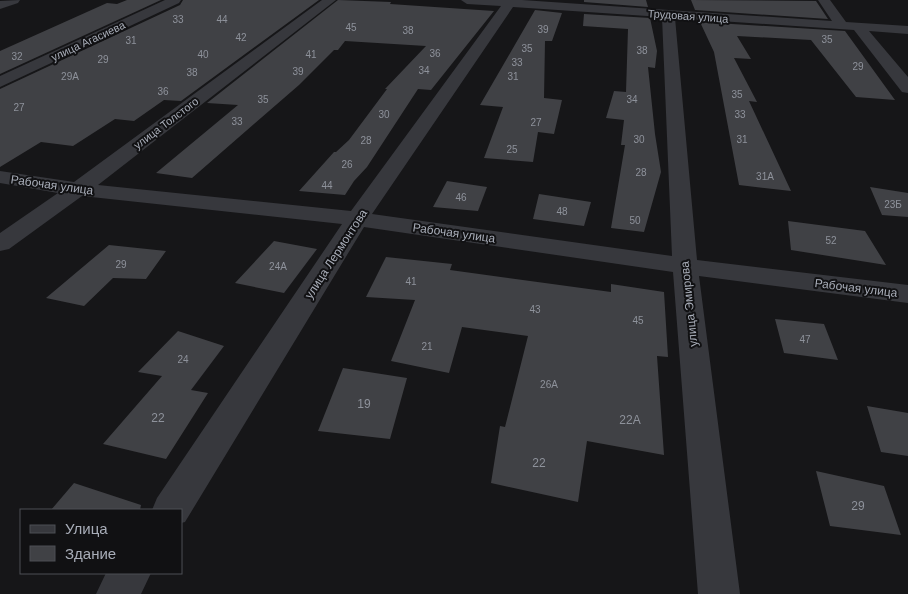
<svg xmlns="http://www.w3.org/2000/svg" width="908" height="594" viewBox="0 0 908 594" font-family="Arial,sans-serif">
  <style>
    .building { fill: #404145 }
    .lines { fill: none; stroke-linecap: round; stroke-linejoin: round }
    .minor { fill: #37383d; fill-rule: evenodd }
    .labels { text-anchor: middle; stroke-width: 4; stroke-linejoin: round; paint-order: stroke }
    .number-label { font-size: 10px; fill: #8e929b }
    .far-street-label { font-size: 11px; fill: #a8adb8; stroke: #111113 }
    .street-label { font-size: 12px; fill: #a8adb8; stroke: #111113 }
    .near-number-label { font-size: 12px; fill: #8e929b }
  </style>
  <rect width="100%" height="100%" fill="#161618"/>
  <path class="building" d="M 127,0 L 161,0 L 0,74 L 0,51 L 107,3 L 117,4 Z
    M 183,0 L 319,0 L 181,101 L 164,100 L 134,121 L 115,119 L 73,146 L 41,142 L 0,167 L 0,89 L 180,5 Z
    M 338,0 L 391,2 L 390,4 L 494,11 L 431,90 L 418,89 L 367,167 L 354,181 L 345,195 L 299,191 L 334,152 L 336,152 L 349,140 L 387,89 L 385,89 L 426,46 L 345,41 L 338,50 L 334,50 L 299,85 L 192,178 L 156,173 L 238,105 L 207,103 Z
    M 584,0 L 646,0 L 648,7 L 584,2 Z
    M 691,0 L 816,1 L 828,19 L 695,10 Z
    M 535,10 L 562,13 L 552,41 L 545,41 L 544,98 L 562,100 L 554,134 L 538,132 L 533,162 L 484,158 L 503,107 L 480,105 Z
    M 584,14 L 650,18 L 657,51 L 655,68 L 648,67 L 655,134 L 661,172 L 644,232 L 611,228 L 625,145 L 621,145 L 624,120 L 606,118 L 614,91 L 626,92 L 628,29 L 583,26 Z
    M 700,22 L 845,31 L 895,100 L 856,97 L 811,40 L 737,36 L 751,59 L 734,58 L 757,102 L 749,101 L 791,191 L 739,185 L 714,52 Z
    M 447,181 L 487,187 L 478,211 L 433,207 Z
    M 870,187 L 908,193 L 908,217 L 882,215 Z
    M 539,194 L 591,202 L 584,226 L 533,219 Z
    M 788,221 L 865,231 L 886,265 L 791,250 Z
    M 274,241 L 317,249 L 284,293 L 235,283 Z
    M 109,245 L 166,251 L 146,279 L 113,278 L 84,306 L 46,298 Z
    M 386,257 L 452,264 L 450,270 L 611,292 L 611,284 L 664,292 L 668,357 L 657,356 L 664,455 L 587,441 L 578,502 L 491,483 L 500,426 L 505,427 L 528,336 L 462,327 L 449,373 L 391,361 L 415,300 L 366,297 Z
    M 775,319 L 824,324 L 838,360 L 784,353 Z
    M 178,331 L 224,346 L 191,390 L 208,393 L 166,459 L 103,444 L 162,376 L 138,372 Z
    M 343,368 L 407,378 L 390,439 L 318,431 Z
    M 867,406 L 908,413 L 908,456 L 881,452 Z
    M 816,471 L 884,486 L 901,535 L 830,526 Z
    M 74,483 L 141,505 L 140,510 L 51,510 Z"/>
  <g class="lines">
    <path class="minor" d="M 20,0 L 18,3 L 0,9 L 0,1 Z
      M 165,0 L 181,0 L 179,3 L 0,87 L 0,76 Z
      M 322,0 L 336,0 L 98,185 L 351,211 L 501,6 L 467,4 L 461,0 L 522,0 L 832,21 L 818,0 L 830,0 L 846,22 L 908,26 L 908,34 L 869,31 L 908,77 L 908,93 L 902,92 L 854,30 L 675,18 L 697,260 L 908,285 L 908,303 L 699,276 L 740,594 L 698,594 L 673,272 L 364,227 L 185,522 L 181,523 L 181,510 L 152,510 L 157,498 L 342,224 L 82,196 L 9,249 L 0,251 L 0,233 L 58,193 L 0,183 L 0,171 L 74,182 ZM 513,7 L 662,17 L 672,256 L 372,214 Z
      M 106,573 L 151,573 L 141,594 L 96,594 Z"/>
  </g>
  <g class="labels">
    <g class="number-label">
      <text x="178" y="23">33</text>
      <text x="222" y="23">44</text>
      <text x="351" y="31">45</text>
      <text x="543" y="33">39</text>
      <text x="408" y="34">38</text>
      <text x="241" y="41">42</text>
      <text x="827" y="43">35</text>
      <text x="131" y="44">31</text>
      <text x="527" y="52">35</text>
      <text x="642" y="54">38</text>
      <text x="435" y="57">36</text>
      <text x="203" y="58">40</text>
      <text x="311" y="58">41</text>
      <text x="17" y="60">32</text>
      <text x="103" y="63">29</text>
      <text x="517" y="66">33</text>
      <text x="858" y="70">29</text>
      <text x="424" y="74">34</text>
      <text x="298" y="75">39</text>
      <text x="192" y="76">38</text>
      <text x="70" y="80">29А</text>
      <text x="513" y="80">31</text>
      <text x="163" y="95">36</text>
      <text x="737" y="98">35</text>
      <text x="263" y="103">35</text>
      <text x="632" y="103">34</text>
      <text x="19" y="111">27</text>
      <text x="384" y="118">30</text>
      <text x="740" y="118">33</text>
      <text x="237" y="125">33</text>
      <text x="536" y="126">27</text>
      <text x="639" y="143">30</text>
      <text x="742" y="143">31</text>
      <text x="366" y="144">28</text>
      <text x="512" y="153">25</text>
      <text x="347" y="168">26</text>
      <text x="641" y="176">28</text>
      <text x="765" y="180">31А</text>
      <text x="327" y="189">44</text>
      <text x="461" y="201">46</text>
      <text x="893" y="208">23Б</text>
      <text x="562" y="215">48</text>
      <text x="635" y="224">50</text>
      <text x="831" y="244">52</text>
      <text x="121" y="268">29</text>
      <text x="278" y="270">24А</text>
      <text x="411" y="285">41</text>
      <text x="535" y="313">43</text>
      <text x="638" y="324">45</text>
      <text x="805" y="343">47</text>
      <text x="427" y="350">21</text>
      <text x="183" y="363">24</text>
      <text x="549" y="388">26А</text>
    </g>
    <g class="far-street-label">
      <text transform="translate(688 16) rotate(4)" y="4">Трудовая улица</text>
      <text transform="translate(88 41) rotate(-25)" y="4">улица Агасиева</text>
      <text transform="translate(166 123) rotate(-37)" y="4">улица Толстого</text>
    </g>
    <g class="street-label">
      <text transform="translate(52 185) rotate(8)" y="4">Рабочая улица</text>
      <text transform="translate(454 233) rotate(8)" y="4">Рабочая улица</text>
      <text transform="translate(336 254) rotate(-57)" y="4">улица Лермонтова</text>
      <text transform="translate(856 288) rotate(7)" y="4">Рабочая улица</text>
      <text transform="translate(689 304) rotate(-96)" y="4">улица Эмирова</text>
    </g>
    <g class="near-number-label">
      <text x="364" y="408">19</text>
      <text x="158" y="422">22</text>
      <text x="630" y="424">22А</text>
      <text x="539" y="467">22</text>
      <text x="858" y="510">29</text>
    </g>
  </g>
  <rect x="20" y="509" width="162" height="65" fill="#111113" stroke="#4d4f55"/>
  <rect x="30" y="525" width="25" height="8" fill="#37383d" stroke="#4d4f55"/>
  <text x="65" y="534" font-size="15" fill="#a8adb8">Улица</text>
  <rect x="30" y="546" width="25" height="15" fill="#404145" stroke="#4d4f55"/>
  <text x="65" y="559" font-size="15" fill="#a8adb8">Здание</text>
</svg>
